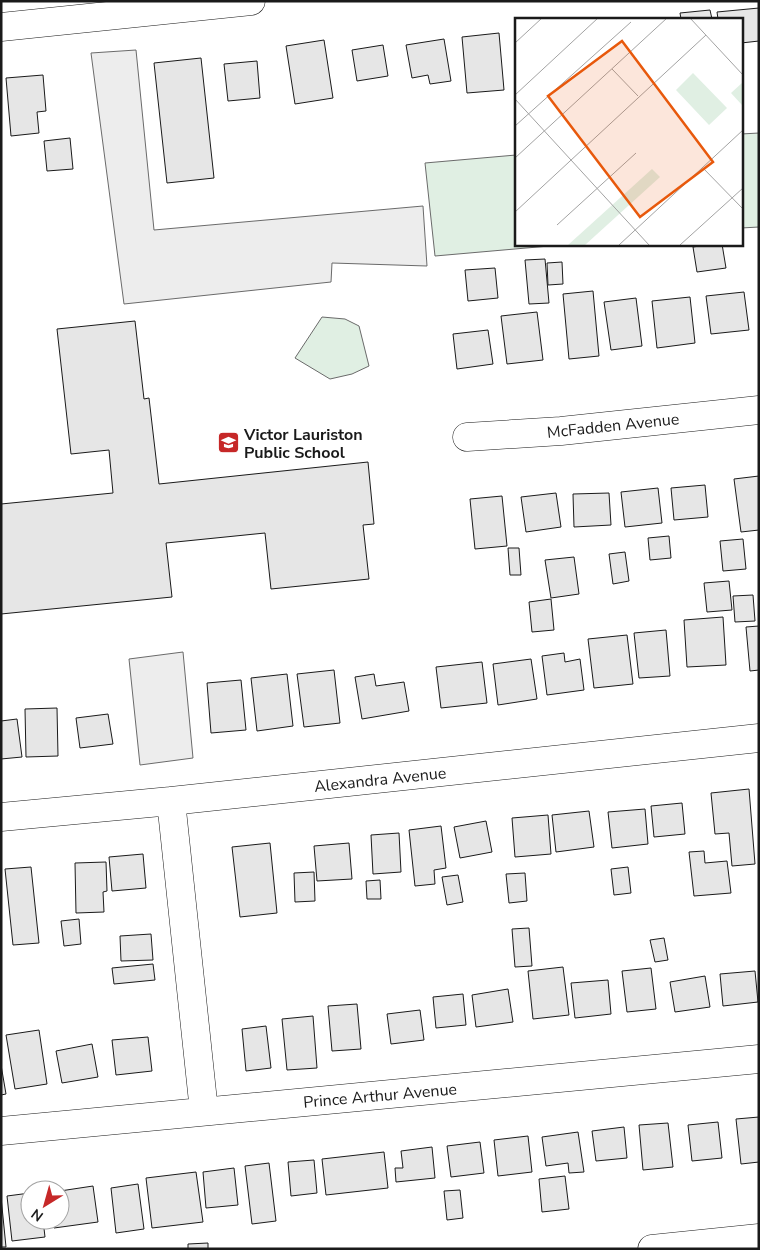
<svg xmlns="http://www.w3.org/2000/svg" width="760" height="1250" viewBox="0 0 760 1250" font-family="'Nunito Sans',sans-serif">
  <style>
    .green { fill: #e0efe3; stroke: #6a6a6a }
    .parking { fill: #ededed; stroke: #6a6a6a }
    .building { fill: #e6e6e6; stroke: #1a1a1a }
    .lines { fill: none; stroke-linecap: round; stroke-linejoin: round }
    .minor-casing { stroke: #1a1a1a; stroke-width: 29 }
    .minor { stroke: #fff; stroke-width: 28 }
    .labels { text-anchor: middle; stroke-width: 4; stroke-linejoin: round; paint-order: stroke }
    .street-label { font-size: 16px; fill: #1a1a1a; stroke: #fff }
    .poi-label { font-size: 16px; font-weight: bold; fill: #1a1a1a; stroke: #fff; text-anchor: start }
    .inset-road { fill: none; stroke: #a3a3a3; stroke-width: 1 }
    .view { fill: #e8590c; fill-opacity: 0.15; stroke: #e8590c; stroke-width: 2.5 }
    .inset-edge { fill: none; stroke: #1a1a1a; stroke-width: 2.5 }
  </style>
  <rect width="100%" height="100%" fill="#fff"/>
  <path class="green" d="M 759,133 L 759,227 L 741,228 L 741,134 Z
    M 516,155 L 516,244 L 572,244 L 435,256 L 425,163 Z
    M 322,317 L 345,319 L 359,326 L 369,366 L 352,374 L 330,379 L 295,358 Z"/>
  <path class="parking" d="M 136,50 L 154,230 L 423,206 L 427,266 L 332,263 L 331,282 L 124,304 L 91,53 Z
    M 183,652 L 193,758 L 140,765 L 129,659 Z"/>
  <path class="building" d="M 759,8 L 759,41 L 741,43 L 741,19 L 718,19 L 717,12 Z
    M 710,10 L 712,19 L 681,19 L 680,13 Z
    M 499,33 L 504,90 L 467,93 L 462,37 Z
    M 444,39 L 451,81 L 430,84 L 428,75 L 412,78 L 406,45 Z
    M 324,40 L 333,98 L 295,104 L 286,46 Z
    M 383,45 L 388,76 L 357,81 L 352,50 Z
    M 201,58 L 214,178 L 167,183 L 154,63 Z
    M 257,61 L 260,98 L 228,101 L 224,64 Z
    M 43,75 L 46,111 L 37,112 L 39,133 L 11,136 L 6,78 Z
    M 70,138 L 73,169 L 47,171 L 44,141 Z
    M 712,244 L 722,244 L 726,268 L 697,272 L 693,247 Z
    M 545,259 L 549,303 L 529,304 L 525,260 Z
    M 562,262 L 563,284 L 548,285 L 547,263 Z
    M 495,268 L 498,298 L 468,301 L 465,270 Z
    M 593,291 L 599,356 L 569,359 L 563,294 Z
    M 744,292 L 749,330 L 711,334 L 706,296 Z
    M 690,297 L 695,343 L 657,348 L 652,301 Z
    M 636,298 L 642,346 L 611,350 L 604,302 Z
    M 537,312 L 543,360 L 507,364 L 501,316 Z
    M 135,321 L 144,399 L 149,398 L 159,484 L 368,462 L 374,524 L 363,525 L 369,579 L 271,589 L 265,533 L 166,543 L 172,597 L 1,614 L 1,504 L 113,493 L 109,450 L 71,454 L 57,329 Z
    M 488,330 L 493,364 L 457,369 L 453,334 Z
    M 759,476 L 759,530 L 741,532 L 734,479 Z
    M 705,485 L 708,517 L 674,520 L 671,488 Z
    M 658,488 L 662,523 L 625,527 L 621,492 Z
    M 556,493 L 561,527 L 526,532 L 521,497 Z
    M 609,493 L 611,525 L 574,527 L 573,494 Z
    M 502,496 L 507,546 L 475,549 L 470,499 Z
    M 669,536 L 671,558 L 650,560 L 648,538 Z
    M 743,539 L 746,569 L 723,571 L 720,541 Z
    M 508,548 L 519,548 L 521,575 L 510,575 Z
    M 625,552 L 629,581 L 613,584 L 609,554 Z
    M 574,557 L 579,594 L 551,598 L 545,560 Z
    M 729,581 L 732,610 L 707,612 L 704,583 Z
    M 753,595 L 755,621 L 735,622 L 733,596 Z
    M 551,599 L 554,630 L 532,632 L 529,602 Z
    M 723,617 L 726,665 L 687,667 L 684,620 Z
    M 759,626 L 759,670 L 750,671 L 746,627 Z
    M 666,630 L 670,676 L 639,678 L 634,633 Z
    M 627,635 L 633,684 L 594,688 L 588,639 Z
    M 564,653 L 565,662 L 580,659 L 584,690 L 547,695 L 542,656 Z
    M 531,659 L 537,699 L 498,705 L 493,664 Z
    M 482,662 L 487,703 L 441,708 L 436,667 Z
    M 334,670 L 340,723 L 304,727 L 297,674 Z
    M 287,674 L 293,726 L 257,731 L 251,678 Z
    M 374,674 L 376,686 L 404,682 L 409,711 L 362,719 L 355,677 Z
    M 241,680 L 246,730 L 211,733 L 207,683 Z
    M 57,708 L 58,756 L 26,757 L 25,709 Z
    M 108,714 L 113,744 L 80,748 L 76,718 Z
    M 17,719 L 22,757 L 1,759 L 1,721 Z
    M 749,789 L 755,864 L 732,866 L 729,833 L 715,834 L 711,793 Z
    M 682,803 L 685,834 L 654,837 L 651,806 Z
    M 645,809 L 648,844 L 612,848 L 608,812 Z
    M 589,811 L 594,847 L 556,852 L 552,815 Z
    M 548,815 L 551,854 L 515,857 L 512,818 Z
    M 486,821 L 492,852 L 460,858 L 454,827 Z
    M 441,826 L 446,868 L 434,870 L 435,884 L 415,886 L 409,830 Z
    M 399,833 L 401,872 L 373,874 L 371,835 Z
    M 270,843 L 277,913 L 240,917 L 232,847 Z
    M 349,843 L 352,879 L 317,881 L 314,846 Z
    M 704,851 L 705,863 L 727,861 L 731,893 L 694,896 L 689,852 Z
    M 143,854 L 146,888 L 112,891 L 109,857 Z
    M 106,862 L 107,891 L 103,892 L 104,912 L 76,913 L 75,863 Z
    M 31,867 L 39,943 L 13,945 L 5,869 Z
    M 628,867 L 631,893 L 614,895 L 611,869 Z
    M 314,872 L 315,901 L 295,902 L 294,873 Z
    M 525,873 L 527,901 L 509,903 L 506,874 Z
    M 458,875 L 463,902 L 447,905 L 442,877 Z
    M 380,880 L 381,899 L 367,899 L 366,881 Z
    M 79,919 L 81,944 L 64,946 L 61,921 Z
    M 529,928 L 532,966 L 515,967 L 512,929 Z
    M 151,934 L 153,960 L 121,961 L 120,936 Z
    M 664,938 L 668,960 L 655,962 L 650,940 Z
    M 153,964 L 155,980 L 114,984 L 112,968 Z
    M 563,967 L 569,1015 L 533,1019 L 528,971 Z
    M 651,968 L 656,1009 L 627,1012 L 622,971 Z
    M 755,971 L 758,1002 L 723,1006 L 720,974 Z
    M 705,976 L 710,1007 L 675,1012 L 670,982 Z
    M 608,980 L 611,1014 L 575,1018 L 571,983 Z
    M 508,989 L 513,1022 L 476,1027 L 472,995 Z
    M 463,994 L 466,1025 L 436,1028 L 433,997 Z
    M 357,1004 L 361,1049 L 332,1051 L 328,1006 Z
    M 420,1010 L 424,1040 L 391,1044 L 387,1014 Z
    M 313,1016 L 317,1068 L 287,1070 L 282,1019 Z
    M 266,1026 L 271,1068 L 246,1071 L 242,1029 Z
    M 39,1030 L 47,1084 L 15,1089 L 6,1035 Z
    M 148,1037 L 152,1071 L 116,1075 L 112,1040 Z
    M 92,1044 L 98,1077 L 62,1083 L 56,1051 Z
    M 1,1065 L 6,1094 L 1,1095 Z
    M 759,1117 L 759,1162 L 741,1164 L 736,1119 Z
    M 718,1122 L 722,1158 L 692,1161 L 688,1125 Z
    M 668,1123 L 673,1167 L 643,1170 L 639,1125 Z
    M 624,1127 L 627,1158 L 596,1161 L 592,1131 Z
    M 578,1132 L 584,1172 L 569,1173 L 568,1163 L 546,1166 L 542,1137 Z
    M 528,1136 L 532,1172 L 498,1176 L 494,1140 Z
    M 480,1142 L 484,1173 L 451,1177 L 447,1146 Z
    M 432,1147 L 435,1178 L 396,1182 L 395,1168 L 403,1168 L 401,1151 Z
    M 384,1152 L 388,1188 L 326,1195 L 322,1159 Z
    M 314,1160 L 317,1193 L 291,1196 L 288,1162 Z
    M 269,1163 L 276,1221 L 252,1224 L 245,1166 Z
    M 234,1168 L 238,1205 L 206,1208 L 203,1172 Z
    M 196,1172 L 203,1222 L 152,1228 L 146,1178 Z
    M 565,1176 L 569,1209 L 542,1212 L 539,1179 Z
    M 138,1184 L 144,1229 L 116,1233 L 111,1188 Z
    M 93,1186 L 98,1222 L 54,1228 L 52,1220 L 60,1220 L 60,1191 Z
    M 460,1190 L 463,1218 L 447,1220 L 444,1191 Z
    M 30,1193 L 30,1220 L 43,1220 L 45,1237 L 12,1241 L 7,1196 Z
    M 1,1197 L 6,1247 L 1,1247 Z
    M 208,1243 L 208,1249 L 188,1249 L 188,1244 Z"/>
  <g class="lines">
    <defs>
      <path id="minor" d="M 1,27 L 251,1
        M 467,437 L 561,431 L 759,410
        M 171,801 L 204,1111
        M 1,817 L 171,801 L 759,738
        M 1,1131 L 759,1059
        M 652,1249 L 759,1238"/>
    </defs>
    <use href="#minor" class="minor-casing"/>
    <use href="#minor" class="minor"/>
  </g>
  <defs>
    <symbol id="school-square" viewBox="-11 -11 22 22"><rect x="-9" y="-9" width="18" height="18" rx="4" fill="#c62828" stroke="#fff"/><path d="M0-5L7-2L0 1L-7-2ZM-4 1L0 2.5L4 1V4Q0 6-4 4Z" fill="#fff"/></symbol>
  </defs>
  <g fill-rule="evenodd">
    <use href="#school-square" x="216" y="430" width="25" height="25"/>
  </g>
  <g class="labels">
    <g class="street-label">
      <text transform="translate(613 425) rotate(-6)" y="6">McFadden Avenue</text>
      <text transform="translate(380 779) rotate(-6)" y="6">Alexandra Avenue</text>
      <text transform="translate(380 1095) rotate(-5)" y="6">Prince Arthur Avenue</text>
    </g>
    <g class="poi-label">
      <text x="244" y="440">Victor Lauriston<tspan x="244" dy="18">Public School</tspan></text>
    </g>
  </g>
  <g transform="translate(515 18)">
    <rect width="228" height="228" fill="#fff"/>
    <path d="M 178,55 L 212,90 L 194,107 L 161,72 ZM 227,65 L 227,87 L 216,75 ZM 137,151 L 145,159 L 70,227 L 53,227 Z" fill="#e0efe3"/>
    <path class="inset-road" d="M 175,0 L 228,57M 0,25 L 27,0M 97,51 L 123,78M 0,77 L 83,0M 0,81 L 134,227M 0,108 L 116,4M 0,140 L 152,0M 187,149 L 228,191M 0,194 L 191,17M 42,207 L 121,135M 104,227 L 228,112M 165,227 L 228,170"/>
    <path class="view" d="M 107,23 L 198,144 L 125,199 L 33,78 Z"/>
    <rect width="228" height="228" class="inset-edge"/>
  </g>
  <rect width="760" height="1250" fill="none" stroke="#1a1a1a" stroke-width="5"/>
  <g transform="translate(45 1205) rotate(217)"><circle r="24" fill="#ffffff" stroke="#a3a3a3"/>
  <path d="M0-4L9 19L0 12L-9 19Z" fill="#c62828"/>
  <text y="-8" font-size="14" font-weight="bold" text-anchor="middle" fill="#1a1a1a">N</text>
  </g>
</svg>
